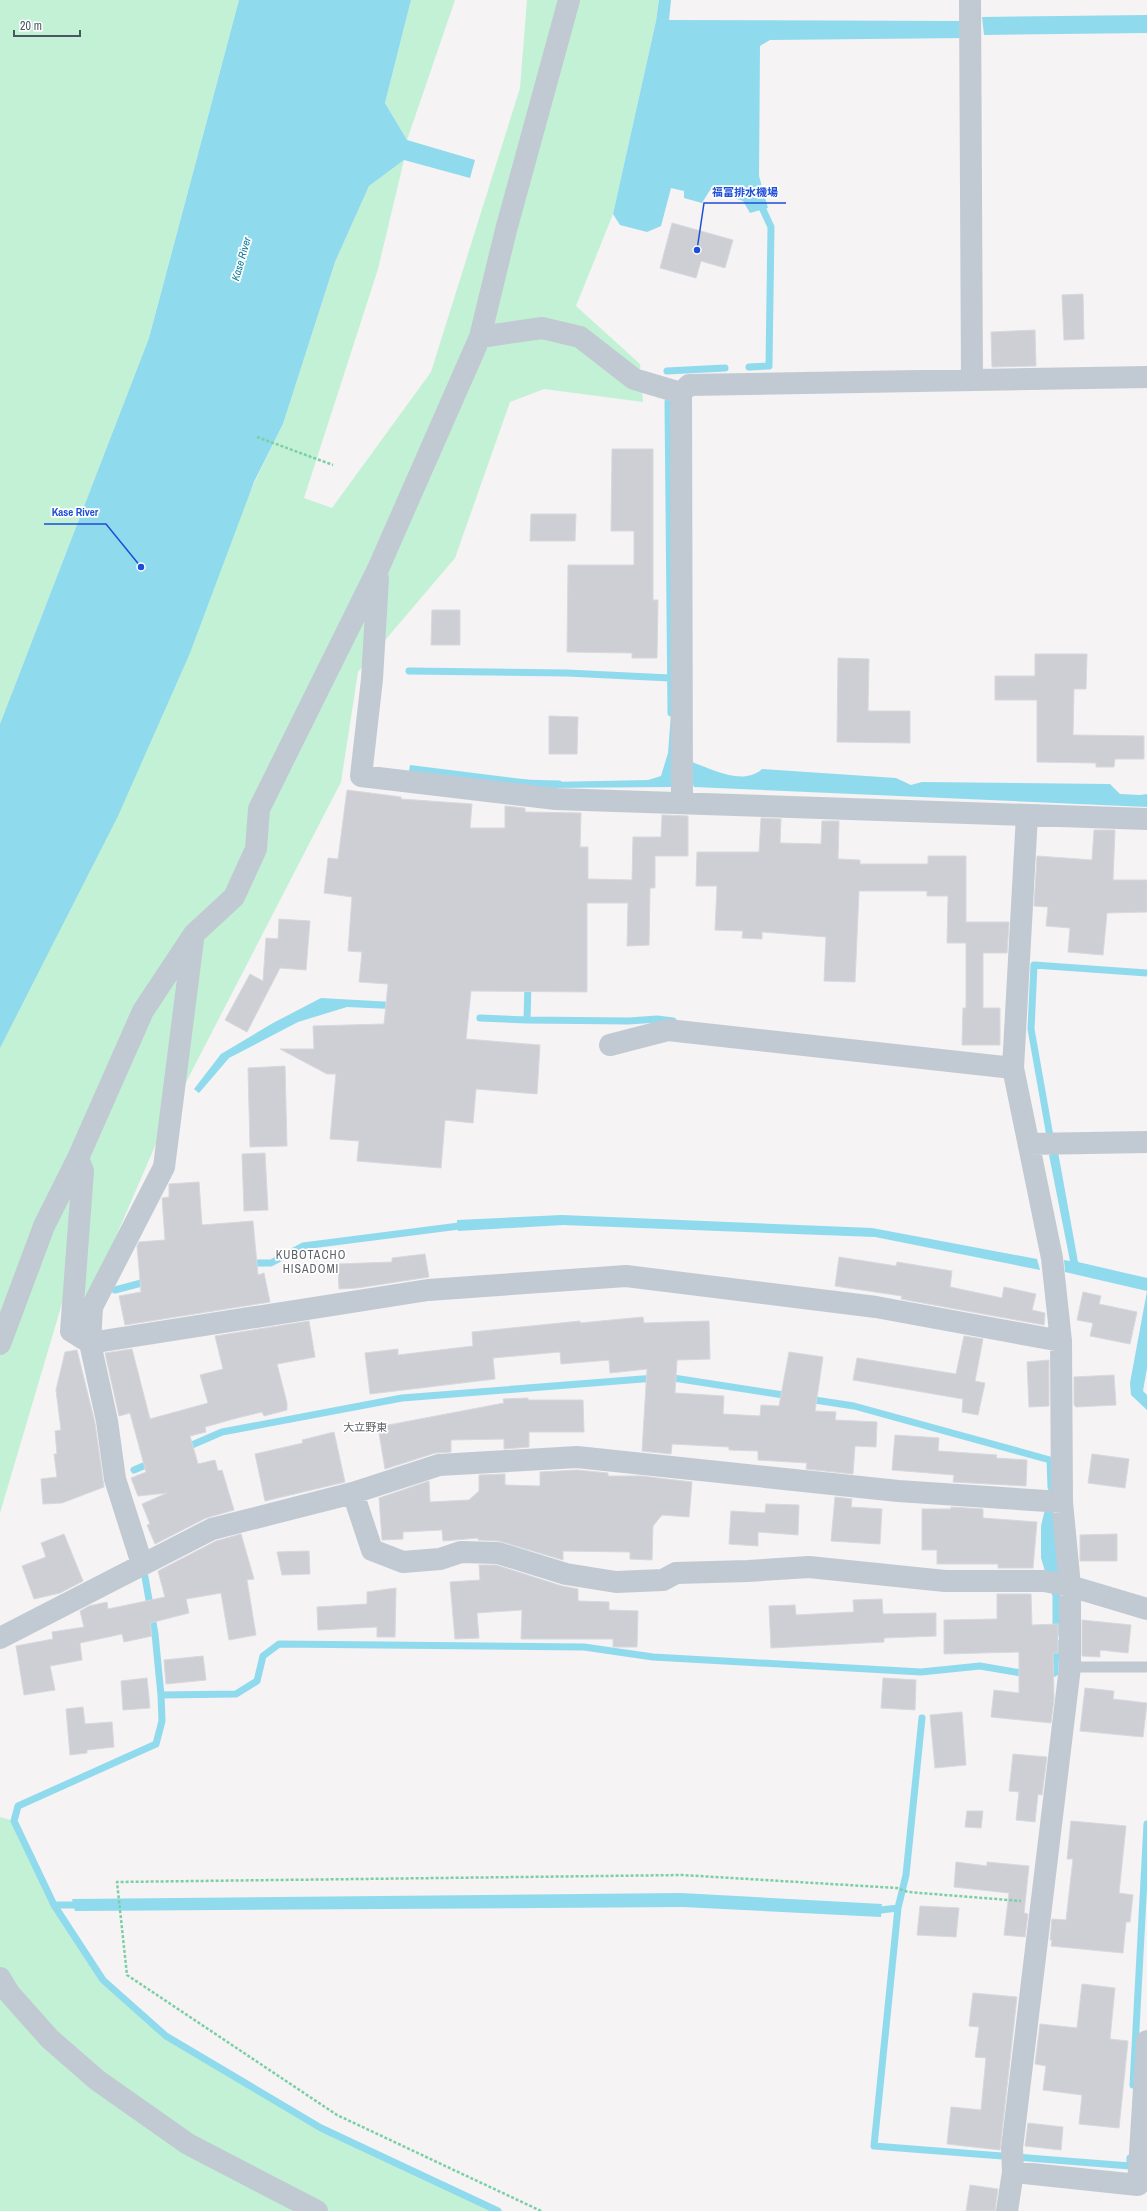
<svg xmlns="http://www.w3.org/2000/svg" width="1147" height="2211" viewBox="0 0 1147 2211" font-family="'Archivo Narrow','Noto Sans JP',sans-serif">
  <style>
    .green { fill: #c3f1d5 }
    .water { fill: #90daee }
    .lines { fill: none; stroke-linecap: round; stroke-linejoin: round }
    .stream { stroke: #90daee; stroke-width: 7 }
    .building { fill: #cdcfd5; stroke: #d7d9de }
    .path { stroke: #7ad0a6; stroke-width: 2.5; stroke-dasharray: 3 2; stroke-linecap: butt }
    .service { stroke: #c1cad2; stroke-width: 11 }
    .minor { stroke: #c1cad2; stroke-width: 22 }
    .labels { text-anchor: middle; stroke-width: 3.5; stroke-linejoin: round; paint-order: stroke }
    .water-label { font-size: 11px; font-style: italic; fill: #0c7c9b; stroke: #fff }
    .neighbourhood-label { font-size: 11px; fill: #5f6368; stroke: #fff }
    .quarter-label { font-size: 12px; letter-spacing: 1px; fill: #5f6368; stroke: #fff }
    .leader { fill: none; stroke: #1d4ed8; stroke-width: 1.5 }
    .callout-dot { fill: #1d4ed8; stroke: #fff; stroke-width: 1.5 }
    .callout-label { font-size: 11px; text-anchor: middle; font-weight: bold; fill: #1d4ed8; stroke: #fff; stroke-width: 3.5; stroke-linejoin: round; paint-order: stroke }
  </style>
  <rect width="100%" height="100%" fill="#f5f3f3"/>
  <path class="green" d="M 0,0 L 239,0 L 149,338 L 0,724 Z
    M 411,0 L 455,0 L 407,140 L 385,103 Z
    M 527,0 L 659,0 L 656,21 L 613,214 L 576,306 L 640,364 L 643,402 L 544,389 L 510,402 L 455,558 L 358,672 L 341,782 L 165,1123 L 91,1294 L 63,1300 L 0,1513 L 0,1005 L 283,424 L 335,262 L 369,186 L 404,160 L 378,269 L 304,498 L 332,508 L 431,372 L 520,88 Z
    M 0,1817 L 14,1821 L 54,1905 L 103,1980 L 166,2036 L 321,2128 L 498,2211 L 0,2211 Z"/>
  <path class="water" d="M 239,0 L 411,0 L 385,103 L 407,140 L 475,160 L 470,178 L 404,160 L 369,186 L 335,262 L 283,424 L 254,482 L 190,653 L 118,816 L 0,1048 L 0,724 L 149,338 Z
    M 659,0 L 671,0 L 669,20 L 964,21 L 966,38 L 770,40 L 760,46 L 759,176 L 768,208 L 750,213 L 743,201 L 710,190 L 702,203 L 684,198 L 684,191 L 671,188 L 661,226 L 647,232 L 620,225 L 613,214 L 656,21 Z
    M 1147,15 L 1147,33 L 984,35 L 982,17 Z
    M 671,713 L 674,775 L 671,787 L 550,788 L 550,782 L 648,780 L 661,776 L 668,753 Z
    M 692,762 C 714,770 743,786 762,769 L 896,778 L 911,785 L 922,782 L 1110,784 L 1120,794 L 1140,795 L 1147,794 L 1147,807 L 694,787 L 689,773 Z
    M 410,765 L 531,780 L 529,787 L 408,778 Z
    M 321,998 L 393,1002 L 391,1009 L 347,1007 L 298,1022 L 229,1058 L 199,1093 L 194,1089 L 221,1054 L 273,1023 Z
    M 1058,1152 L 1078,1262 L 1147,1278 L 1147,1368 L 1143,1391 L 1147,1395 L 1147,1410 L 1131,1395 L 1130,1383 L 1147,1291 L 1065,1272 L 1064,1260 L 1070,1261 L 1049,1155 Z
    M 562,1215 L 872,1228 L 1037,1259 L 1040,1270 L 875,1237 L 563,1225 L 458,1231 L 457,1220 Z
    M 1051,1484 L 1061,1595 L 1056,1608 L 1041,1558 L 1041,1526 Z
    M 681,1893 L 882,1904 L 881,1917 L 683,1907 L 75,1911 L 72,1899 Z"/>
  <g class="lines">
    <path class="stream" d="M 749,367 L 769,366 L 771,227 L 759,201
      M 667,371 L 725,368
      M 668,402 L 671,713
      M 409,671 L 567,673 L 670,678
      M 520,783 L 559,784
      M 528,983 L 527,1020 L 629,1021 L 657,1019 L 673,1021
      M 480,1018 L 527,1020
      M 1051,1142 L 1031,1029 L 1034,965 L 1147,973
      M 249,1263 L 271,1263 L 303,1246 L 467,1225
      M 115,1290 L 149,1281
      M 667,1377 L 790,1396
      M 808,1399 L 854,1406 L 1050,1460 L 1051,1487
      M 185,1448 L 222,1432 L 402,1398 L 655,1378
      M 134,1470 L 153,1462
      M 145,1577 L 155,1634 L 161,1695 L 162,1721 L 156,1744 L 18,1806 L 14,1821 L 54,1905 L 103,1980 L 166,2036 L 321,2128 L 498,2211
      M 1056,1633 L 1056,1599
      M 1045,1675 L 1055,1673 L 1056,1643
      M 161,1695 L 236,1694 L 257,1681 L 263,1656 L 279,1644 L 584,1647 L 653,1657 L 921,1672 L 980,1666 L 1027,1674
      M 922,1718 L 906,1875 L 898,1908 L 874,2146 L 1130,2166 L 1130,2158
      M 54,1905 L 82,1905
      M 872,1911 L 898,1908
      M 1133,2085 L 1147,1824"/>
  </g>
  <path class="building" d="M 672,223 L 733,240 L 725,268 L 701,261 L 696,278 L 660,268 Z
    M 1083,294 L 1084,339 L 1064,340 L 1062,295 Z
    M 1035,330 L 1036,366 L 992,367 L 991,332 Z
    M 612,449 L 653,449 L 653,600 L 658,600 L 657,658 L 632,658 L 632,653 L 567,652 L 568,565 L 634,565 L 634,531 L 611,531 Z
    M 531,514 L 576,514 L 575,541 L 530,541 Z
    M 432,610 L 460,610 L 460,645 L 431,645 Z
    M 1035,654 L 1087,654 L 1086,689 L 1074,689 L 1073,735 L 1144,736 L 1144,759 L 1115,759 L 1114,767 L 1096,767 L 1096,763 L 1037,762 L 1037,700 L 995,700 L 995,676 L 1035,676 Z
    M 838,658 L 869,659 L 868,711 L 910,711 L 910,743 L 837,742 Z
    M 549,716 L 578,717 L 577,754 L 549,754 Z
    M 347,790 L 401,797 L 401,799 L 472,804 L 470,828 L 505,828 L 505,806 L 525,808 L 525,812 L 581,813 L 580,847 L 588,847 L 588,879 L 632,880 L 633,837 L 661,837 L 662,815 L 688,816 L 688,856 L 655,856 L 655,888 L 650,888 L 649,945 L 627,946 L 628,903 L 587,903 L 587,992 L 471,991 L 466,1039 L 540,1045 L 537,1094 L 476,1089 L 473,1123 L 445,1120 L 441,1168 L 357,1161 L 359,1141 L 330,1139 L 336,1074 L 327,1074 L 280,1049 L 314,1049 L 313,1026 L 384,1024 L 388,984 L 359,982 L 362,952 L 348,951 L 352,897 L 324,893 L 328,858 L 338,859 Z
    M 761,818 L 781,819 L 780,843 L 821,844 L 822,821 L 839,821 L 838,859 L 860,860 L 860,864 L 928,864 L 928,856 L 966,856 L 966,922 L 1009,922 L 1007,953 L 983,953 L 983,1008 L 1000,1008 L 1000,1045 L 962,1045 L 963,1008 L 966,1008 L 966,943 L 947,943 L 948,896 L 927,896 L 927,891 L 859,891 L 855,982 L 824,981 L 826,937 L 762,932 L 762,939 L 742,938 L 743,931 L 715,930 L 717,886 L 696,886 L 697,852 L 759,852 Z
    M 1094,830 L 1115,830 L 1113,880 L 1147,880 L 1147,912 L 1107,913 L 1103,955 L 1068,952 L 1070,928 L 1046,926 L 1048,907 L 1034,906 L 1037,856 L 1092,860 Z
    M 279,919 L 310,921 L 306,970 L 280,968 L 247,1032 L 225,1020 L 250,974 L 263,981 L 266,938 L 278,939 Z
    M 285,1066 L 287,1146 L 250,1147 L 248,1068 Z
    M 265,1153 L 268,1210 L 244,1211 L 242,1154 Z
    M 199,1182 L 202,1225 L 253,1221 L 258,1275 L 264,1273 L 270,1302 L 125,1325 L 119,1296 L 141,1292 L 137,1246 L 139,1242 L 165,1240 L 162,1198 L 169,1197 L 169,1184 Z
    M 425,1254 L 429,1277 L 357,1288 L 339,1289 L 338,1264 L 392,1262 L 392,1258 Z
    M 839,1257 L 896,1266 L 897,1262 L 952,1271 L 950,1287 L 1002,1298 L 1004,1287 L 1036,1294 L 1032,1310 L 1045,1313 L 1044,1325 L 901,1299 L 902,1296 L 835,1286 Z
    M 1083,1292 L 1101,1296 L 1099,1304 L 1137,1312 L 1130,1344 L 1090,1336 L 1093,1323 L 1077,1320 Z
    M 643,1317 L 644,1323 L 709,1321 L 710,1359 L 677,1360 L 675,1393 L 724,1396 L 723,1414 L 760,1416 L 761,1405 L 779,1406 L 789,1352 L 823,1357 L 815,1411 L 836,1412 L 835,1420 L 877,1422 L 876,1447 L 855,1446 L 853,1474 L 806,1469 L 807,1463 L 758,1460 L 758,1451 L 729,1450 L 729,1447 L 672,1444 L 671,1454 L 642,1451 L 647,1369 L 610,1373 L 609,1360 L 561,1364 L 560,1352 L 493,1358 L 495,1379 L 370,1394 L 365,1353 L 398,1349 L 398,1355 L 473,1346 L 472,1332 L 580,1321 L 580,1323 Z
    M 309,1321 L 315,1357 L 277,1364 L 287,1403 L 287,1410 L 264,1416 L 262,1412 L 237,1418 L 205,1427 L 206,1432 L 190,1436 L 198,1464 L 215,1460 L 218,1471 L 222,1470 L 234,1510 L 206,1518 L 155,1544 L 147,1525 L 150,1524 L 142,1504 L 167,1493 L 138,1496 L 131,1478 L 146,1472 L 130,1413 L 119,1416 L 105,1353 L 132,1349 L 150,1419 L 208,1403 L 200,1375 L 223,1369 L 215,1336 Z
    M 964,1336 L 983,1339 L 975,1381 L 985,1383 L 978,1415 L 962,1412 L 963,1399 L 853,1380 L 857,1358 L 956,1374 Z
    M 77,1350 L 95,1423 L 104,1487 L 62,1503 L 43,1504 L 41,1479 L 57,1477 L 54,1454 L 57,1454 L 55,1431 L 61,1430 L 56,1390 L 65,1352 Z
    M 1049,1360 L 1049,1406 L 1029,1407 L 1027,1362 Z
    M 1114,1375 L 1116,1405 L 1076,1407 L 1074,1405 L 1074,1377 Z
    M 528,1398 L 528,1400 L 583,1400 L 584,1432 L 529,1432 L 529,1447 L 504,1449 L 504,1439 L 451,1440 L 451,1452 L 435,1453 L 385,1469 L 378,1427 L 504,1403 L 503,1399 Z
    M 334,1432 L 345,1482 L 265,1501 L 255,1454 L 303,1443 L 302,1440 Z
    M 895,1435 L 939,1438 L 938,1451 L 997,1455 L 996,1458 L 1027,1460 L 1026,1486 L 953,1482 L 954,1475 L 892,1470 Z
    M 1092,1454 L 1129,1459 L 1125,1488 L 1088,1483 Z
    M 577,1470 L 608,1473 L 608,1476 L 641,1476 L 692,1482 L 689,1517 L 662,1515 L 653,1526 L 652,1560 L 630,1559 L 630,1552 L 563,1551 L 563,1560 L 499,1541 L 478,1540 L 478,1538 L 443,1541 L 442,1530 L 403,1532 L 403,1539 L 382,1540 L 379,1498 L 429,1481 L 430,1502 L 469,1500 L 479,1491 L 479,1475 L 505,1474 L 505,1485 L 540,1486 L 540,1472 Z
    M 835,1497 L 852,1499 L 851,1507 L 882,1509 L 880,1544 L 831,1541 Z
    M 766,1504 L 799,1505 L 798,1535 L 758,1532 L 758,1546 L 729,1544 L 731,1511 L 765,1513 Z
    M 951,1507 L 983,1509 L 983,1518 L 1037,1522 L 1033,1568 L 998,1568 L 998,1564 L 937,1564 L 937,1550 L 922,1550 L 922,1509 L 951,1509 Z
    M 64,1534 L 83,1581 L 60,1593 L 34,1599 L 22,1566 L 46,1557 L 41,1543 Z
    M 241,1534 L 254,1579 L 247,1580 L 256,1635 L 229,1640 L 221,1593 L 186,1599 L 189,1613 L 150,1623 L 152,1636 L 124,1642 L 122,1634 L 80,1643 L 82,1660 L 50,1666 L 55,1690 L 24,1695 L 16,1646 L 53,1639 L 52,1632 L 84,1627 L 80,1611 L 89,1606 L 107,1602 L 108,1609 L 165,1597 L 158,1571 L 216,1541 Z
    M 1117,1534 L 1117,1561 L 1080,1561 L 1080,1535 Z
    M 309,1551 L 310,1574 L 282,1575 L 277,1552 Z
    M 479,1565 L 496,1565 L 562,1586 L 578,1589 L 578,1601 L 609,1602 L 609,1610 L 638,1611 L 637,1647 L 613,1647 L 613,1639 L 521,1639 L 522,1610 L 477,1613 L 479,1638 L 455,1639 L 450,1582 L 480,1580 Z
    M 396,1588 L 395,1637 L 377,1637 L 377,1627 L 318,1630 L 317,1607 L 367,1604 L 367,1592 Z
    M 997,1594 L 1031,1594 L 1032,1625 L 1058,1624 L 1058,1653 L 1053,1653 L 1054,1699 L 1051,1723 L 991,1717 L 994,1690 L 1019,1693 L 1019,1652 L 944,1654 L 944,1620 L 997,1619 Z
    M 882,1599 L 883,1614 L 936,1613 L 936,1636 L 884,1638 L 884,1642 L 771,1648 L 769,1606 L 795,1605 L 796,1615 L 854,1612 L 853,1600 Z
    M 1082,1620 L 1131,1625 L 1128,1653 L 1100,1650 L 1100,1657 L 1082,1656 Z
    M 203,1656 L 206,1680 L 166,1684 L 164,1660 Z
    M 147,1678 L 150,1708 L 123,1710 L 121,1681 Z
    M 883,1678 L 916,1680 L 915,1710 L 881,1708 Z
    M 1085,1688 L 1114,1691 L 1113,1699 L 1147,1703 L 1143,1737 L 1080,1731 Z
    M 83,1707 L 85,1724 L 112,1722 L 114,1747 L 87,1750 L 87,1753 L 70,1755 L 66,1709 Z
    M 962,1712 L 966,1765 L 935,1768 L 930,1715 Z
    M 1013,1754 L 1047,1757 L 1042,1795 L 1038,1794 L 1035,1822 L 1016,1820 L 1019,1792 L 1009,1791 Z
    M 967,1811 L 983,1811 L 981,1828 L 965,1827 Z
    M 1071,1821 L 1126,1826 L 1119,1893 L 1133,1895 L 1130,1922 L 1126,1922 L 1123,1953 L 1051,1946 L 1052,1940 L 1050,1940 L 1052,1919 L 1066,1920 L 1073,1859 L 1067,1859 Z
    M 956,1862 L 987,1866 L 987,1862 L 1029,1866 L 1024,1913 L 1028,1914 L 1025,1937 L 1004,1935 L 1009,1893 L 954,1887 Z
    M 920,1906 L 959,1908 L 956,1937 L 917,1935 Z
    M 1082,1984 L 1115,1988 L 1110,2039 L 1128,2041 L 1119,2128 L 1079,2124 L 1082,2095 L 1043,2090 L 1046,2066 L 1035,2064 L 1040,2024 L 1077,2028 Z
    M 973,1993 L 1017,1997 L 1000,2150 L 947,2144 L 951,2107 L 981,2110 L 986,2058 L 975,2057 L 979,2027 L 969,2026 Z
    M 1028,2123 L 1063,2127 L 1061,2150 L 1025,2146 Z
    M 970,2185 L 998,2189 L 995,2211 L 966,2211 Z"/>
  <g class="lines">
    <path class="path" d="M 257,437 L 333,465
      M 541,2211 L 337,2115 L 127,1975 L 117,1882 L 682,1875 L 897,1888 L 908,1892 L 1021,1901"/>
    <path class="service" d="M 1070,1667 L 1147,1667"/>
    <path class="minor" d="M 970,0 L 972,380
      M 480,337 L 542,328 L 580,337 L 634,379 L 681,393
      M 378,578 L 372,679 L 361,776 L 556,799 L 1147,819
      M 682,802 L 681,393 L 689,385 L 1147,377
      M 193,940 L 164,1167 L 92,1307 L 90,1343 L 428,1290 L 626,1276 L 876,1307 L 1061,1341
      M 610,1045 L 668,1030 L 1013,1068
      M 1029,1144 L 1147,1142
      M 78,1158 L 83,1171 L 71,1331 L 90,1343 L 107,1421 L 115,1479 L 142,1564
      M 0,1344 L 44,1226 L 78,1158 L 143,1011 L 194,934 L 234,897 L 256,849 L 259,809 L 378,569 L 480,337 L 506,230 L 569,0
      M 353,1493 L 372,1550 L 403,1562 L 440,1559 L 461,1552 L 498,1553 L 566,1574 L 616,1582 L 663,1580 L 676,1573 L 748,1571 L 809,1567 L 945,1581 L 1044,1581 L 1070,1586 L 1147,1609
      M 0,1638 L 212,1529 L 353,1493 L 439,1465 L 577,1457 L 898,1491 L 1062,1502
      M 0,1978 L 9,1993 L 50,2039 L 97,2080 L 188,2144 L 317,2211
      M 1013,2172 L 1138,2185 L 1147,2041
      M 1007,2211 L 1013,2172 L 1012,2148 L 1070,1667 L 1070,1586 L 1062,1502 L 1061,1341 L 1052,1258 L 1013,1068 L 1027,815"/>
  </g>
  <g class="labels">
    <g class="water-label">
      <text transform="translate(241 259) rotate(-74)" y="4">Kase River</text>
    </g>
    <g class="neighbourhood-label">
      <text x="365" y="1431">大立野東</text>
    </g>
    <g class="quarter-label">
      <text x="311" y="1259">KUBOTACHO<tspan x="311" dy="14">HISADOMI</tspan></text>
    </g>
  </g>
  <path class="leader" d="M697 250L704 203H786M141 567L106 524H44"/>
  <g class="callout-dot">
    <circle cx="697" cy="250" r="4"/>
    <circle cx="141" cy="567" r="4"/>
  </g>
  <g class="callout-label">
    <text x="745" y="196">福富排水機場</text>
    <text x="75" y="516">Kase River</text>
  </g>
  <path d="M14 30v6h66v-6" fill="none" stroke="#4a5661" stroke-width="2"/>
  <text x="20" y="30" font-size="12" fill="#4a5661" stroke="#ffffff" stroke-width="3" paint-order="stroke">20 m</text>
</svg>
